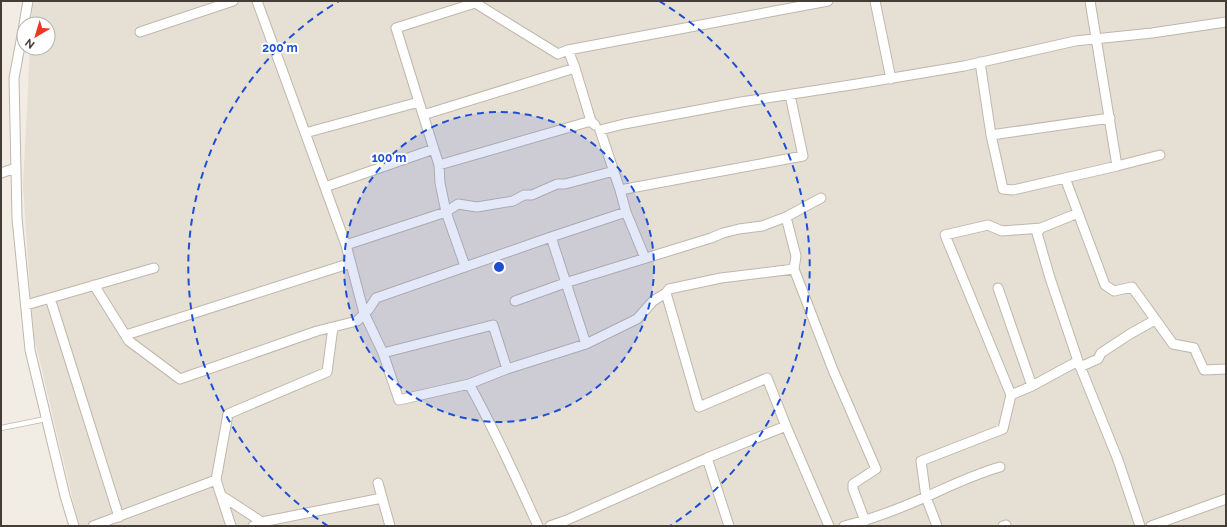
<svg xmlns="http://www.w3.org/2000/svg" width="1227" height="527" viewBox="0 0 1227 527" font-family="Raleway,sans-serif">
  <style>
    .residential { fill: #e5dfd4 }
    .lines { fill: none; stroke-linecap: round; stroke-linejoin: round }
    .lane-casing { stroke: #bfb7ab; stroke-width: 6 }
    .street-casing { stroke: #bfb7ab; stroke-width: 11 }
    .lane { stroke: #fff; stroke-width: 4.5 }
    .street { stroke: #fff; stroke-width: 9 }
    .ring { fill: none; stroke: #1d4ed8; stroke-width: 2; stroke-dasharray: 7 5 }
    .centre { fill: #1d4ed8; stroke: #fff; stroke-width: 2 }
    .ring-label { font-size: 12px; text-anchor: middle; font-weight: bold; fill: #1d4ed8; stroke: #fff; stroke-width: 4; stroke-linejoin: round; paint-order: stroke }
  </style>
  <rect width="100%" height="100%" fill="#f1ede5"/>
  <path class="residential" d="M 33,1 L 1226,1 L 1226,526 L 79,526 L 33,333 L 23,185 L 30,48 L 48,48 L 48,24 L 31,24 Z"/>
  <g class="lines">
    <defs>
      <path id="lane" d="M 1,428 L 46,419"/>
      <path id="street" d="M 257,1 L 346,245 L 364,313 L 383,353
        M 472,1 L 558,54 L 568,50 L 828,1
        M 875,1 L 891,79
        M 1090,1 L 1117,166
        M 24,24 L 28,1
        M 24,25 L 14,78 L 17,218 L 30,350 L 65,496 L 74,526
        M 140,32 L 233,1
        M 568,50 L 575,68 L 591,121 L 595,125
        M 980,62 L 991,135 L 1003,189 L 1013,190 L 1065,178
        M 790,95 L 803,156 L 620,190 L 600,130 L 624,124 L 741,102 L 857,84 L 964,66 L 1075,41 L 1152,33 L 1226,22
        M 419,102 L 396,28 L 475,3
        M 423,115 L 575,68
        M 305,133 L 419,102 L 439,165 L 440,183 L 446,212 L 465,266
        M 991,135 L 1110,118
        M 1160,155 L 1117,166 L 1065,178 L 1105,285 L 1114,291 L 1132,287 L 1173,344 L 1194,348 L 1204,370 L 1226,369
        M 439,165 L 591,121
        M 1,173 L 16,168
        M 325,187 L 434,149
        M 620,190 L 626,212 L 551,237 L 586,344 L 637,319 L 653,301 L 666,293
        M 626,212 L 645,258
        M 786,217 L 796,256 L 794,269
        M 346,245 L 446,212 L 458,204 L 477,207 L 513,201 L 524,195 L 532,195 L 557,184 L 565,184 L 614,171
        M 94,285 L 129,341 L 180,379 L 317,331 L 357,321 L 369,309 L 376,298 L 551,237
        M 998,288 L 1032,386 L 1078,361 L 1118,460 L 1140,526
        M 50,298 L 119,517
        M 515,301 L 565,283 L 711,238 L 723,233 L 739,229 L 762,226 L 786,217 L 821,198
        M 26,305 L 154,268
        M 126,335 L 351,263
        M 1078,361 L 1050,278 L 1037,233 L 1041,228 L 1078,213
        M 1080,367 L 1098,359 L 1101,353 L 1130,334 L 1155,320
        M 507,369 L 493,325 L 383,353 L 399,400 L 469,384 L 507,369 L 586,344
        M 469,384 C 495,430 516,478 538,526
        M 1011,395 L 945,235 L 988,225 L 1002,231 L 1041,228
        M 786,426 L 767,378 L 699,407 L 666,293 L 669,289 L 721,278 L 794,269 L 833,370 L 876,469 L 853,484 L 853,489 L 865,521
        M 378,483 L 390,526
        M 222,496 L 262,522
        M 93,526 L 216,480
        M 231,526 L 216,480 L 228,414 L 327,372 L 333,327
        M 253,526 L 262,522 L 382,498
        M 550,526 L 567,520 L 707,458
        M 729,526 L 707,458 L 786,426 L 829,526
        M 844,526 C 873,519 901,508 928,496 C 952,485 975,474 1000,467
        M 937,526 L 926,497 L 921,461 L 1003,429 L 1011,395 L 1032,386
        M 1003,526 L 1006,525
        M 1151,526 L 1226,499"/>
    </defs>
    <use href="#lane" class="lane-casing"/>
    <use href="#street" class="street-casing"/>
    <use href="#lane" class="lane"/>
    <use href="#street" class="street"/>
  </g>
  <circle cx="499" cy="267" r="155" fill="#1d4ed8" fill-opacity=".12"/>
  <g class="ring">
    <circle cx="499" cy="267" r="155"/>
    <path d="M328 526A310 310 0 0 1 339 1M659 1A310 310 0 0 1 670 526"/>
  </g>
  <circle cx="499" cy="267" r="6" class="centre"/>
  <g class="ring-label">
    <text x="280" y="52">200 m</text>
    <text x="389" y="162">100 m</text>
  </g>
  <rect width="1227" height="527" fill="none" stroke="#443d35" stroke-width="4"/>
  <g transform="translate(36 36) rotate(218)"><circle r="19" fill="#ffffff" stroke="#b4b1ae"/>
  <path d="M0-3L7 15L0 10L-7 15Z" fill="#ee3720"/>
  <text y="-6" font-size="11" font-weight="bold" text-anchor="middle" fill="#443d35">N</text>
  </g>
</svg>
